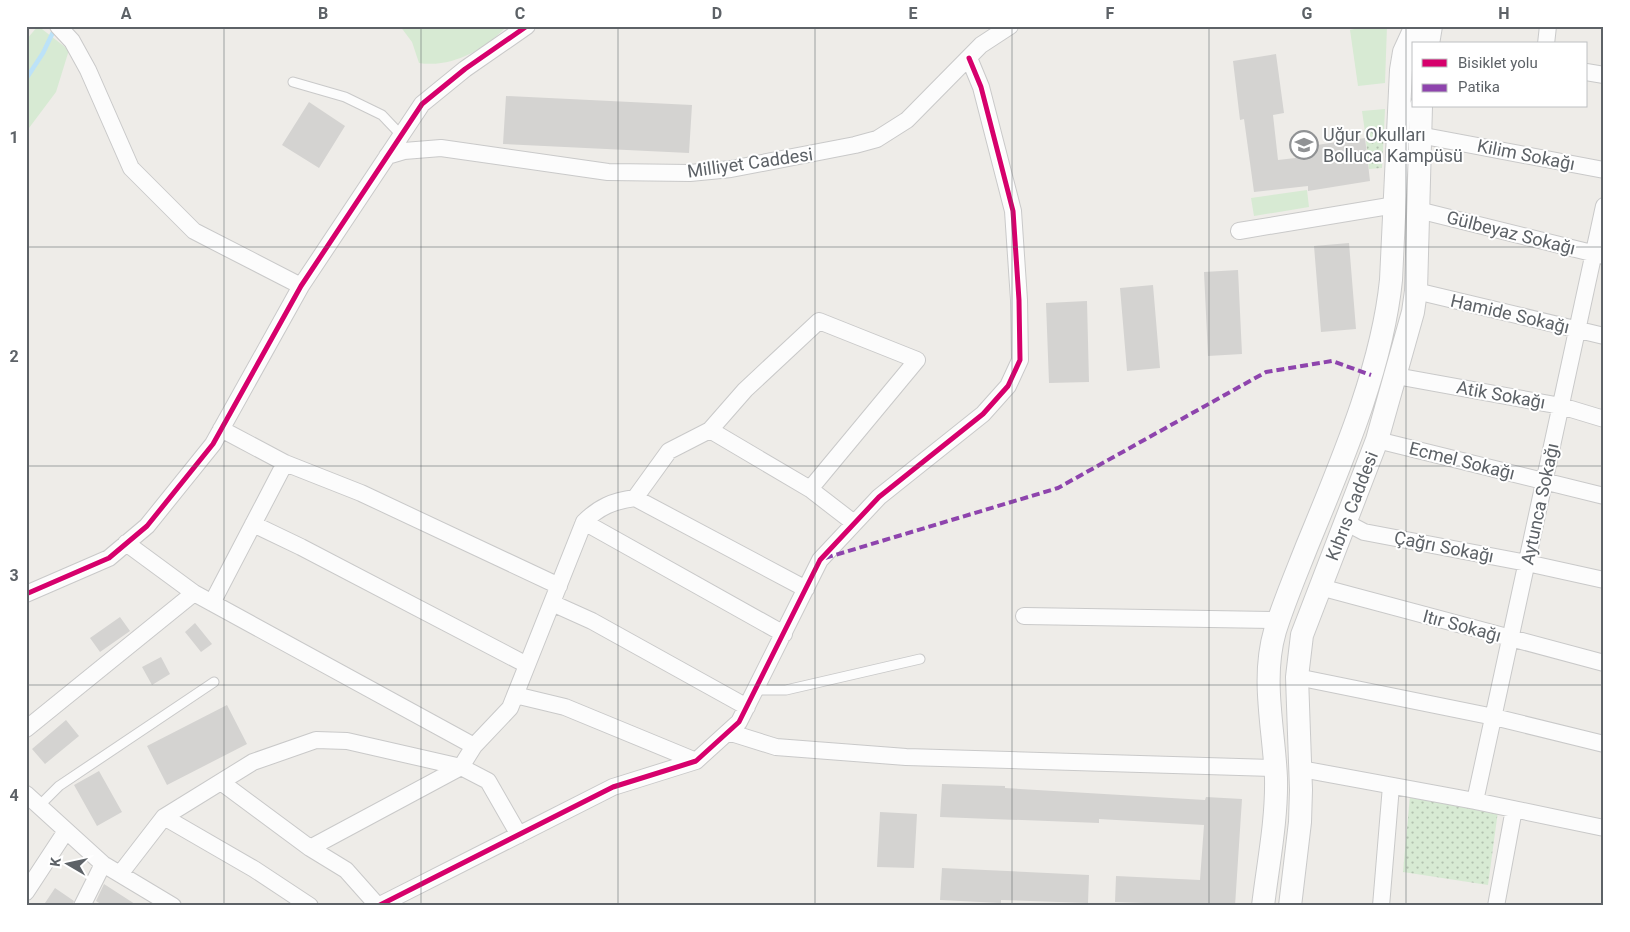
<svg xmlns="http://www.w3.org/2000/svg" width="1630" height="932" viewBox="0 0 1630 932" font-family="Roboto,sans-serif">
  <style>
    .grass { fill: #d7ead3 }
    .park { fill: url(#park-dots) }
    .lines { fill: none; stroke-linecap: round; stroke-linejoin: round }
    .stream { stroke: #bce2f8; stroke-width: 4.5 }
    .building { fill: #d4d3d1 }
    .service-casing { stroke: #c9c9c9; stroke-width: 11 }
    .minor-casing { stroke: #c9c9c9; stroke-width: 18 }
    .secondary-casing { stroke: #cacaca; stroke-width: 24 }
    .service { stroke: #fcfcfc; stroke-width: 9 }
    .minor { stroke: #fcfcfc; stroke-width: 16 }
    .secondary { stroke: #fcfcfc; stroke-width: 22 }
    .quiet { stroke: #8e44ad; stroke-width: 4; stroke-dasharray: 8 4; stroke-linecap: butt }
    .cycleway-casing { stroke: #fff; stroke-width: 8 }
    .cycleway { stroke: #d6006c; stroke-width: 5 }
    .grid { fill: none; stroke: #5d6267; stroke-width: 1; stroke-opacity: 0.55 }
    .labels { text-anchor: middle; stroke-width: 4; stroke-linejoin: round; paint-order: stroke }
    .poi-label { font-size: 18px; fill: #5d6267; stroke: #fff; text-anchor: start }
    .street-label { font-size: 18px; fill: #5d6267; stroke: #fff }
    .neatline { fill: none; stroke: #5d6267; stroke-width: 2 }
    .grid-label { font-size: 16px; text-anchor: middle; font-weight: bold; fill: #5d6267 }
  </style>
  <defs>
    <pattern id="park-dots" width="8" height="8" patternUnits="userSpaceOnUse" patternTransform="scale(1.25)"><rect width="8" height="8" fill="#d7ead3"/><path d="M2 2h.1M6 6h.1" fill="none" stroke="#b2c1af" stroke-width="1.8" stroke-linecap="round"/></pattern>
  </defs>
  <rect width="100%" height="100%" fill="#eeece8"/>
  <path class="grass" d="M 38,26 L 69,50 L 56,92 L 26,132 L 26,40 Z
    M 400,26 L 507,26 C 484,50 452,68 419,63 L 412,42 Z
    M 1368,26 L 1387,26 L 1385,83 L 1358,86 L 1350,30 Z
    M 1385,109 L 1384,130 L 1365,132 L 1362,111 Z
    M 1307,190 L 1309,207 L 1254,216 L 1251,198 Z"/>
  <path class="park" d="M 1384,130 L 1382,168 L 1369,169 L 1365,132 Z
    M 1410,796 L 1498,811 L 1488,885 L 1403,872 Z"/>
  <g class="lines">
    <path class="stream" d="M 26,79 L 43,53 L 55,28"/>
  </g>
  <path class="building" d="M 1276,54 L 1284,113 L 1273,115 L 1278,160 L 1304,157 L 1303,147 L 1365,138 L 1370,181 L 1308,191 L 1308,186 L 1254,192 L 1244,119 L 1240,120 L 1233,61 Z
    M 506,96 L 692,105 L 689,153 L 503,144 Z
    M 309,102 L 345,126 L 319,168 L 282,145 Z
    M 1349,243 L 1356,329 L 1321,332 L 1314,246 Z
    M 1238,270 L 1242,354 L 1208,356 L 1204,272 Z
    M 1153,285 L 1160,368 L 1127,371 L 1120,288 Z
    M 1087,301 L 1089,382 L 1049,383 L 1046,303 Z
    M 120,617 L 130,631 L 100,652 L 90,638 Z
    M 195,623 L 212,644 L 201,652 L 185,632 Z
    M 161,657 L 170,674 L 152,685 L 142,667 Z
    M 227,705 L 247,744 L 167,785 L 147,746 Z
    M 66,720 L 79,736 L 45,764 L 32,749 Z
    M 99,771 L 122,812 L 97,826 L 74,785 Z
    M 942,784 L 1005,786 L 1005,788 L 1205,800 L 1206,797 L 1242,799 L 1235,906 L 1115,902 L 1116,876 L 1200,880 L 1204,825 L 1099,819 L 1099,823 L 940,817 Z
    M 880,812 L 917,814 L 914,868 L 877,867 Z
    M 942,868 L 1089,875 L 1088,903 L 1001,900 L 1001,903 L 940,900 Z
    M 104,884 L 138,906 L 104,906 L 96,901 Z
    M 55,888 L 74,901 L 72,906 L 43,906 Z"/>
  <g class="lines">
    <defs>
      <path id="service" d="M 293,82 L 345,97 L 382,115 L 401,135
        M 756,690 L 786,690 L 920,659
        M 39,806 L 59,786 L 214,682"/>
      <path id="minor" d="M 58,26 L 72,41 L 88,70 L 131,168 L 194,231 L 301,286
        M 1546,44 L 1548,26
        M 1586,72 L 1604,75
        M 1419,135 L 1604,170
        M 387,156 L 404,151 L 441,148 L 608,172 L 690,173 L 731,169 L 855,145 L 877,139 L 907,120 L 981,45 L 1010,26
        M 1418,210 L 1604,256
        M 1239,231 L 1395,205
        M 1416,291 L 1604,336
        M 1396,376 L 1561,406 L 1604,419
        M 221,429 L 285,463 L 361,493 L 559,586
        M 710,430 L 810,489 L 854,523
        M 1377,440 L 1604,496
        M 635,498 L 669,451 L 710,430 L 745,390 L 819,321 L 917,360 L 810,489
        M 584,522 L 784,634
        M 1345,522 L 1364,532 L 1527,563 L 1604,580
        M 253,524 L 301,547 L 527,665
        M 126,543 L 194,593 L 474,746
        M 1320,587 L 1604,663
        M 26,594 L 109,558 L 147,526 L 213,444 L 301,286 L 422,104 L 465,69 L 527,26
        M 212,603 L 285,463
        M 552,603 L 592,621 L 747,707
        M 1024,616 L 1279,620
        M 1297,677 L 1494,717 L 1604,744
        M 515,695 L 565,707 L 696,761
        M 26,729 L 194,593
        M 728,732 L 776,747 L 906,757 L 1275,768
        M 1301,769 L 1475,801 L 1604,828
        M 221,782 L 310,848 L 346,870 L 378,906
        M 26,794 L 103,864 L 173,906
        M 1475,801 L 1604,206
        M 164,817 L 254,869 L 310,906
        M 310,848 L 461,767 L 474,746 L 510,708 L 584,522 C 599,507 613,501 635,498 L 806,589
        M 120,874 L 164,817 L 253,762 L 316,740 L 347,741 L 461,767 L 488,781 L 519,835
        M 26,892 L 66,831
        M 82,906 L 103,864
        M 378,906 L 613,787 L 696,761 L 739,722 L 820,560 L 879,497 L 983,414 L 1008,386 L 1020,360 L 1019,300 L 1013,211 L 981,87 L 969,58
        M 1381,906 L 1391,786
        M 1496,906 L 1514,809"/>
      <path id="secondary" d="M 1428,44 L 1431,26
        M 1263,906 C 1268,864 1277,820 1276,778 C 1274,729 1261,679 1275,631 C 1284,602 1296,574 1307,546 C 1341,463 1382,369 1391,280 L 1401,70 L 1404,52 L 1416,26
        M 1290,906 L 1300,822 L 1301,790 L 1297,677 L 1302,635 L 1377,440 L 1413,312 L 1416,291 L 1421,106"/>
    </defs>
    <use href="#service" class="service-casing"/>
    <use href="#minor" class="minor-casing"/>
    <use href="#secondary" class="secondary-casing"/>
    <use href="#service" class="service"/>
    <use href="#minor" class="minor"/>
    <use href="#secondary" class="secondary"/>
    <path class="quiet" d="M 825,558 L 1058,488 L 1266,372 L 1332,361 L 1371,375"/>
    <defs>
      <path id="cycleway" d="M 26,594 L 109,558 L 147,526 L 213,444 L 301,286 L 422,104 L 465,69 L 527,26
        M 378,906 L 613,787 L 696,761 L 739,722 L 820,560 L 879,497 L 983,414 L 1008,386 L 1020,360 L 1019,300 L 1013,211 L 981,87 L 969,58"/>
    </defs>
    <use href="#cycleway" class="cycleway-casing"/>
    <use href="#cycleway" class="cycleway"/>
  </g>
  <path class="grid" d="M 224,26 L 224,906M 421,26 L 421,906M 618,26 L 618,906M 815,26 L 815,906M 1012,26 L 1012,906M 1209,26 L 1209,906M 1406,26 L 1406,906M 26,247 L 1604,247M 26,466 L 1604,466M 26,685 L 1604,685"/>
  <defs>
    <symbol id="school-ring" viewBox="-11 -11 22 22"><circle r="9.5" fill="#fff" stroke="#909294" stroke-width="1.5"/><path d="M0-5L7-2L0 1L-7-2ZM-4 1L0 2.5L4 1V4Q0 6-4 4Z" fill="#909294"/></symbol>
  </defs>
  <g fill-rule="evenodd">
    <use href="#school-ring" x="1288" y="129" width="32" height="32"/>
  </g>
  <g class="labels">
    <g class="poi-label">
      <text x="1323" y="141">Uğur Okulları<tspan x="1323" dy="21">Bolluca Kampüsü</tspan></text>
    </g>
    <g class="street-label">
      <text transform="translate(1526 155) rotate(11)" y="6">Kilim Sokağı</text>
      <text transform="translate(750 163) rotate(-8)" y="6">Milliyet Caddesi</text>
      <text transform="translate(1511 233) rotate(14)" y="6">Gülbeyaz Sokağı</text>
      <text transform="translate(1510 314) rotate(13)" y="6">Hamide Sokağı</text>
      <text transform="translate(1501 395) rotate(10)" y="6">Atik Sokağı</text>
      <text transform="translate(1462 461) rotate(14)" y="6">Ecmel Sokağı</text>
      <text transform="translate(1540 504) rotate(-78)" y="6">Aytunca Sokağı</text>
      <text transform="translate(1352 506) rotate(-69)" y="6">Kıbrıs Caddesi</text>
      <text transform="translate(1444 547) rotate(11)" y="6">Çağrı Sokağı</text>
      <text transform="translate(1462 626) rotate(15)" y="6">Itır Sokağı</text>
    </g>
  </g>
  <rect width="1630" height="932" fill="none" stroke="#ffffff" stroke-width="55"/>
  <rect x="1412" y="42" width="175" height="65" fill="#ffffff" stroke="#bec0c2"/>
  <rect x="1422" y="59" width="25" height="8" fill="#d6006c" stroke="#bec0c2"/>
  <text x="1458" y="68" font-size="15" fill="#5d6267">Bisiklet yolu</text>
  <rect x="1422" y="84" width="25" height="8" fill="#8e44ad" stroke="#bec0c2"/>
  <text x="1458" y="92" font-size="15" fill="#5d6267">Patika</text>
  <g transform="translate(68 864) rotate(279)" stroke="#ffffff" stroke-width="4" paint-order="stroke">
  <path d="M0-4L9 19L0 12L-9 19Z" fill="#5d6267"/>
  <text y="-8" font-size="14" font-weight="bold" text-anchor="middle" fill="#5d6267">K</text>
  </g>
  <rect x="28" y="28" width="1574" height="876" class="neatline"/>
  <g class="grid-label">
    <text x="126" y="19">A</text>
    <text x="323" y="19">B</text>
    <text x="520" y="19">C</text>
    <text x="717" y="19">D</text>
    <text x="913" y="19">E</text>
    <text x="1110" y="19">F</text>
    <text x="1307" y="19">G</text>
    <text x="1504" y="19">H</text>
    <text x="14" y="143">1</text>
    <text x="14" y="362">2</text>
    <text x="14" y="581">3</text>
    <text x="14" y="801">4</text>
  </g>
</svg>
